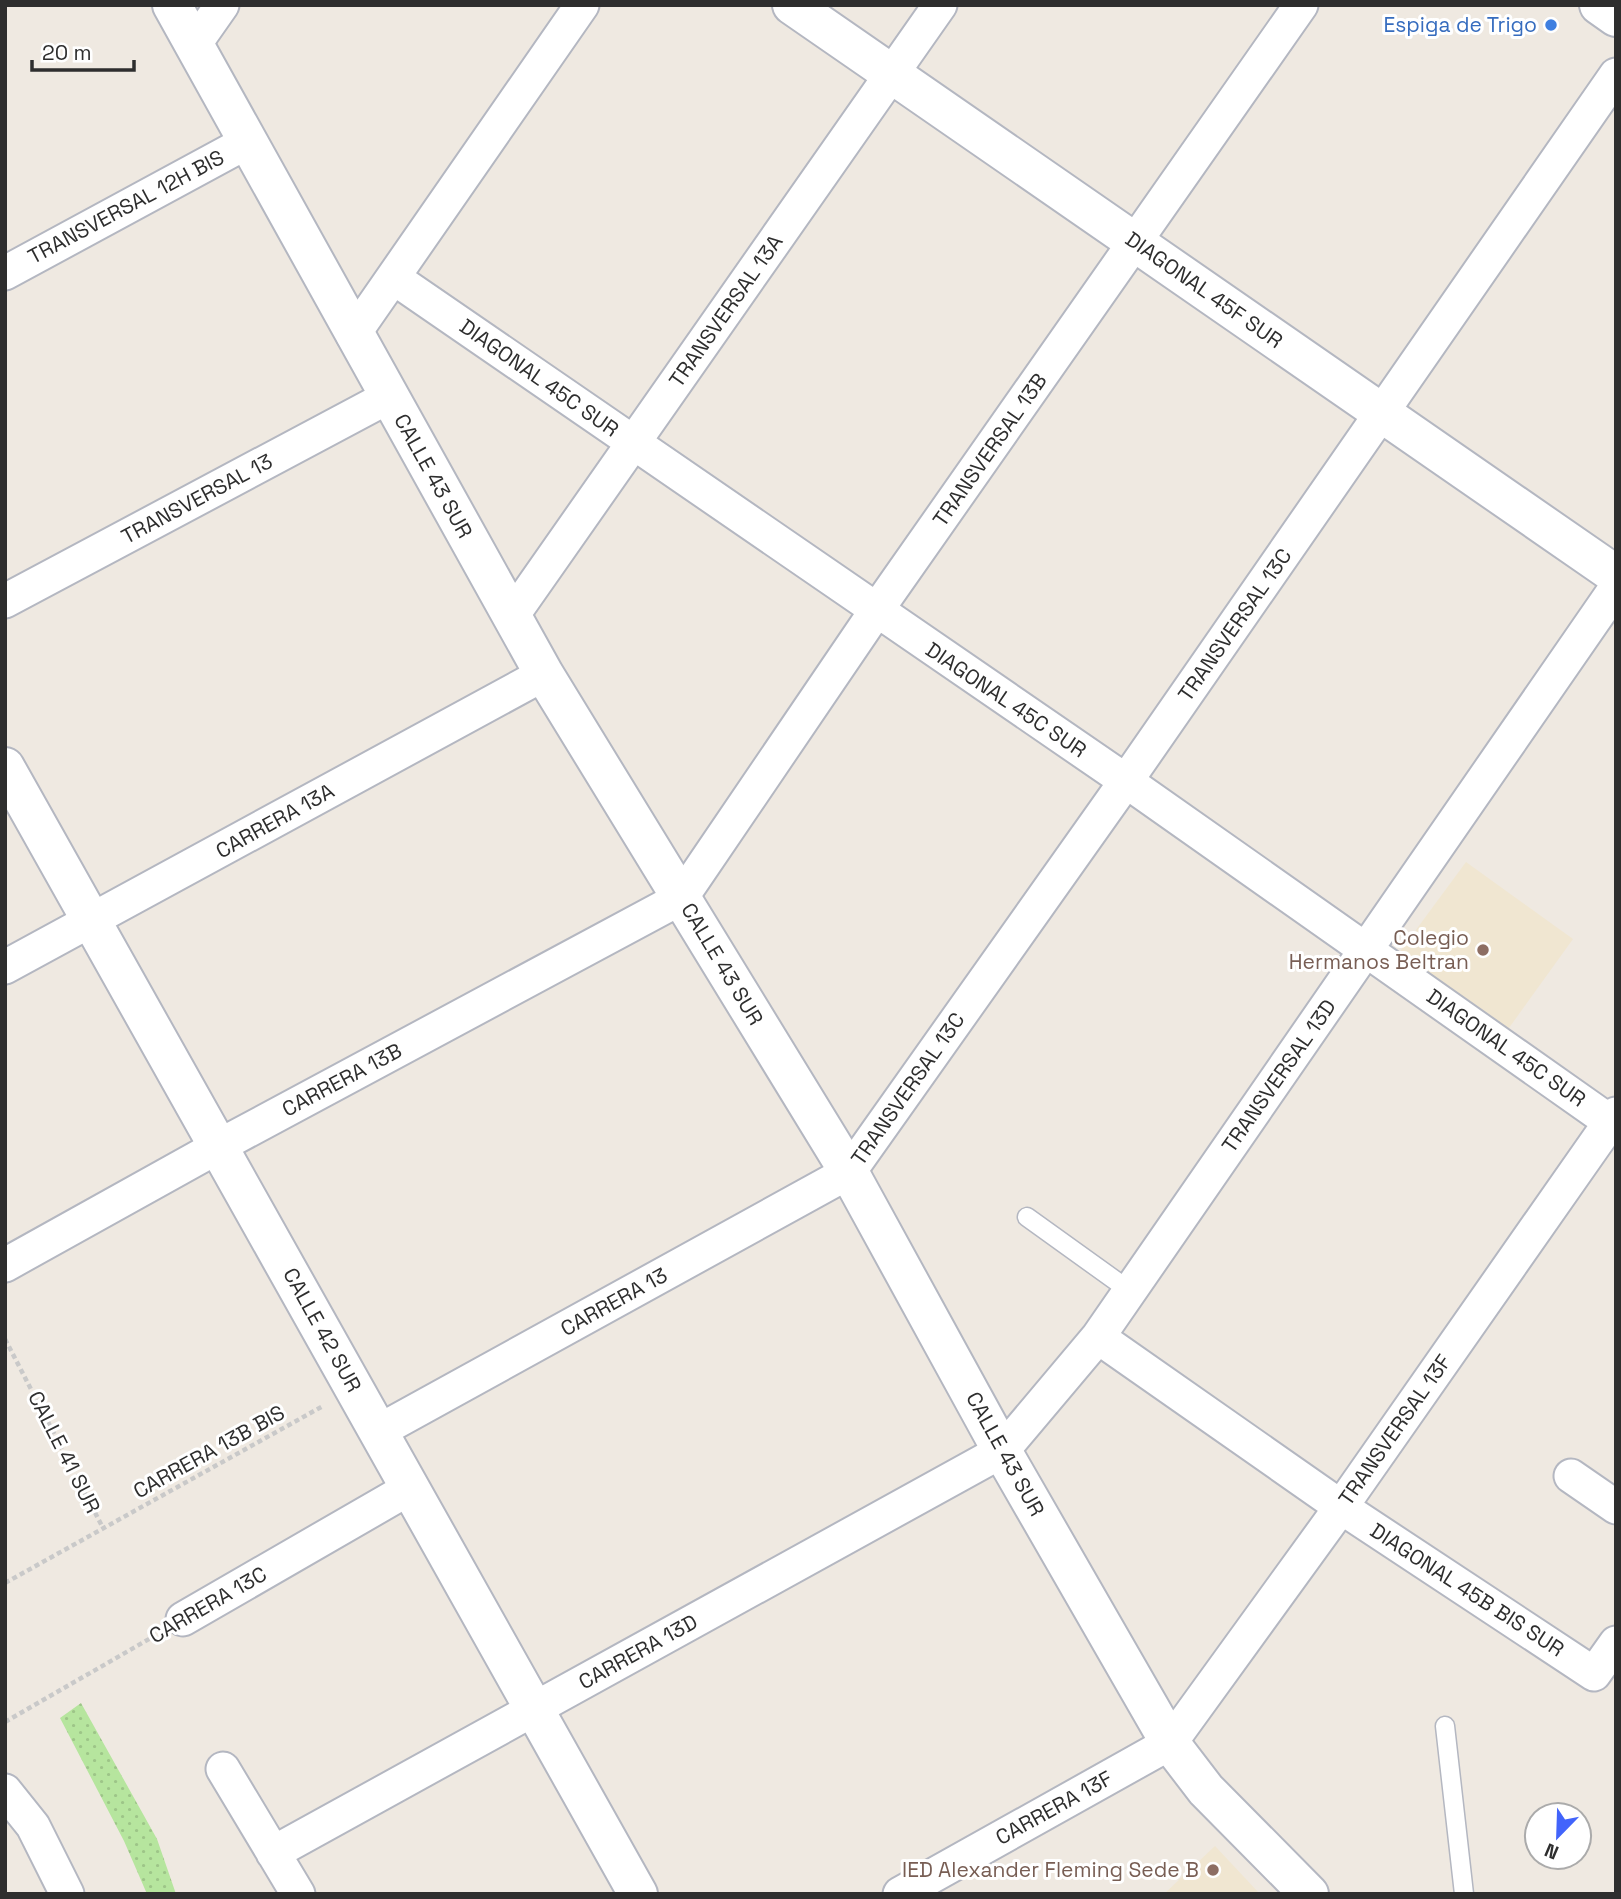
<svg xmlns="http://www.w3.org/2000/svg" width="1621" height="1899" viewBox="0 0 1621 1899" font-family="'Space Grotesk',sans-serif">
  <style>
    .education { fill: #f0e6d1 }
    .grass { fill: url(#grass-dots) }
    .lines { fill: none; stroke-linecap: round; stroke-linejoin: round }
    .service-casing { stroke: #b4b7c1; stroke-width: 21 }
    .minor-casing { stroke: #b4b7c1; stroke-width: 37 }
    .tertiary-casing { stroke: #b4b7c1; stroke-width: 42 }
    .path { stroke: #c9c9c9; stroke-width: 4.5; stroke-dasharray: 5 3.5; stroke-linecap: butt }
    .service { stroke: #fff; stroke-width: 18 }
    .minor { stroke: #fff; stroke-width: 33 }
    .tertiary { stroke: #fff; stroke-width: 38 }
    .shop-dot { fill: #3f7fe0; stroke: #fff; stroke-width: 2.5 }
    .education-dot { fill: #8d6e63; stroke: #fff; stroke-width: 2.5 }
    .labels { text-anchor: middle; stroke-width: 6; stroke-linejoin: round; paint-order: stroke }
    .shop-label { font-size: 21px; fill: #366cbe; stroke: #fff; text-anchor: end }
    .street-label { font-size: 21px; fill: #2e2e2e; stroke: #fff }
    .education-label { font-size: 21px; fill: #785e54; stroke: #fff; text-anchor: end }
  </style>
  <defs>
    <pattern id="grass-dots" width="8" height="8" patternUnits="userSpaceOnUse" patternTransform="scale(1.75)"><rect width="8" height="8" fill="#b6e59e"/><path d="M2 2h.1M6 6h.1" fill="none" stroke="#9dc588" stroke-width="1.8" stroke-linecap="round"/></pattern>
  </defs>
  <rect width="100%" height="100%" fill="#efe9e1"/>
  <path class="education" d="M 1466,862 L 1573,939 L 1501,1039 L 1393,961 Z
    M 1215,1846 L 1260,1894 L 1164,1894 Z"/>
  <path class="grass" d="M 81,1703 L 157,1839 L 176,1894 L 147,1894 L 124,1841 L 60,1718 Z"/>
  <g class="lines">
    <defs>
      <path id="service" d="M 1027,1217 L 1130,1291
        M 1445,1726 L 1464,1894"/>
      <path id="minor" d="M 194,45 L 222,5
        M 5,273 L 247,142
        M 394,278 L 1126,781 L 1616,1126
        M 353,335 L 582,5
        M 5,601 L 388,397
        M 512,616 L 940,5
        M 5,967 L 544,674
        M 5,1265 L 219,1146 L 681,898 L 876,611 L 1301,5
        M 1098,1337 L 1341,1507 L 1594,1674 L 1616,1643
        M 379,1431 L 849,1172 L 1126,781 L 1616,75
        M 1571,1476 L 1616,1507
        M 183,1619 L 410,1488
        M 223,1769 L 298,1894
        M 5,1791 L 33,1826 L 67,1894
        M 273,1853 L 1002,1451 L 1098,1337 L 1616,588
        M 900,1894 L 1170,1743 L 1341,1507 L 1616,1114"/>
      <path id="tertiary" d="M 172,5 L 544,674 L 849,1172 L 1002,1451 L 1170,1743 L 1206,1790 L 1309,1894
        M 792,5 L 1616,575
        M 1599,5 L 1616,17
        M 5,767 L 638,1894"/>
    </defs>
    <use href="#service" class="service-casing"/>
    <use href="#minor" class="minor-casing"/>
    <use href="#tertiary" class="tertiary-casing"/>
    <path class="path" d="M 5,1339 L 103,1528
      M 5,1583 L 323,1406
      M 5,1722 L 156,1635"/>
    <use href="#service" class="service"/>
    <use href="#minor" class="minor"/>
    <use href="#tertiary" class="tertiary"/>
  </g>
  <circle class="shop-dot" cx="1551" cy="25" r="7"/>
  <g class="education-dot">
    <circle cx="1483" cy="950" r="7"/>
    <circle cx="1213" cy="1870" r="7"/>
  </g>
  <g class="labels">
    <g class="shop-label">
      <text x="1537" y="32">Espiga de Trigo</text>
    </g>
    <g class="street-label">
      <text transform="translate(126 207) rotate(-28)" y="7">TRANSVERSAL 12H BIS</text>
      <text transform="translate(1204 290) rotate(35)" y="7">DIAGONAL 45F SUR</text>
      <text transform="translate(726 311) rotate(-55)" y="7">TRANSVERSAL 13A</text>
      <text transform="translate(539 378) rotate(35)" y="7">DIAGONAL 45C SUR</text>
      <text transform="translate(990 450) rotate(-55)" y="7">TRANSVERSAL 13B</text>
      <text transform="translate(433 476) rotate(61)" y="7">CALLE 43 SUR</text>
      <text transform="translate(197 499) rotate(-28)" y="7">TRANSVERSAL 13</text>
      <text transform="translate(1235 625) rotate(-55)" y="7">TRANSVERSAL 13C</text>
      <text transform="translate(1006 700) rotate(34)" y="7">DIAGONAL 45C SUR</text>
      <text transform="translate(275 821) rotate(-29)" y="7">CARRERA 13A</text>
      <text transform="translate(722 964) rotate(59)" y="7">CALLE 43 SUR</text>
      <text transform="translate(1506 1048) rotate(35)" y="7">DIAGONAL 45C SUR</text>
      <text transform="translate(1279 1076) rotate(-55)" y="7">TRANSVERSAL 13D</text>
      <text transform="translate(342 1080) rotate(-28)" y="7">CARRERA 13B</text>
      <text transform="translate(908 1089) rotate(-55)" y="7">TRANSVERSAL 13C</text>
      <text transform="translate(614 1302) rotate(-29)" y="7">CARRERA 13</text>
      <text transform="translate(322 1330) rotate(61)" y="7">CALLE 42 SUR</text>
      <text transform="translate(1395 1430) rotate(-55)" y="7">TRANSVERSAL 13F</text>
      <text transform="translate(64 1452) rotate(63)" y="7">CALLE 41 SUR</text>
      <text transform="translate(209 1452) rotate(-29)" y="7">CARRERA 13B BIS</text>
      <text transform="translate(1005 1454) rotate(61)" y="7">CALLE 43 SUR</text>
      <text transform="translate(1467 1590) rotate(33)" y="7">DIAGONAL 45B BIS SUR</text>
      <text transform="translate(208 1605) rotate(-30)" y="7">CARRERA 13C</text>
      <text transform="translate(638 1652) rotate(-29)" y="7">CARRERA 13D</text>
      <text transform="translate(1054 1808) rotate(-29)" y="7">CARRERA 13F</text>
    </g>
    <g class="education-label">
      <text x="1469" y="945">Colegio<tspan x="1469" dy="24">Hermanos Beltran</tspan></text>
      <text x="1199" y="1877">IED Alexander Fleming Sede B</text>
    </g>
  </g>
  <rect width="1621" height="1899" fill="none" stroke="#2e2e2e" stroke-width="14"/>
  <g transform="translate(1558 1836) rotate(203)"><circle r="33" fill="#ffffff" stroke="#ababab" stroke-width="2"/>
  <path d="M0-5L12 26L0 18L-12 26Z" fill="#4264fb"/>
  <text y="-10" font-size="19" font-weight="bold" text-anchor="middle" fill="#2e2e2e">N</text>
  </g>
  <path d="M32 60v10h102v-10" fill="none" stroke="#2e2e2e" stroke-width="3.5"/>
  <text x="42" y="60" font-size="21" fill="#2e2e2e" stroke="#ffffff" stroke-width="5" paint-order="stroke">20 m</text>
</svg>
